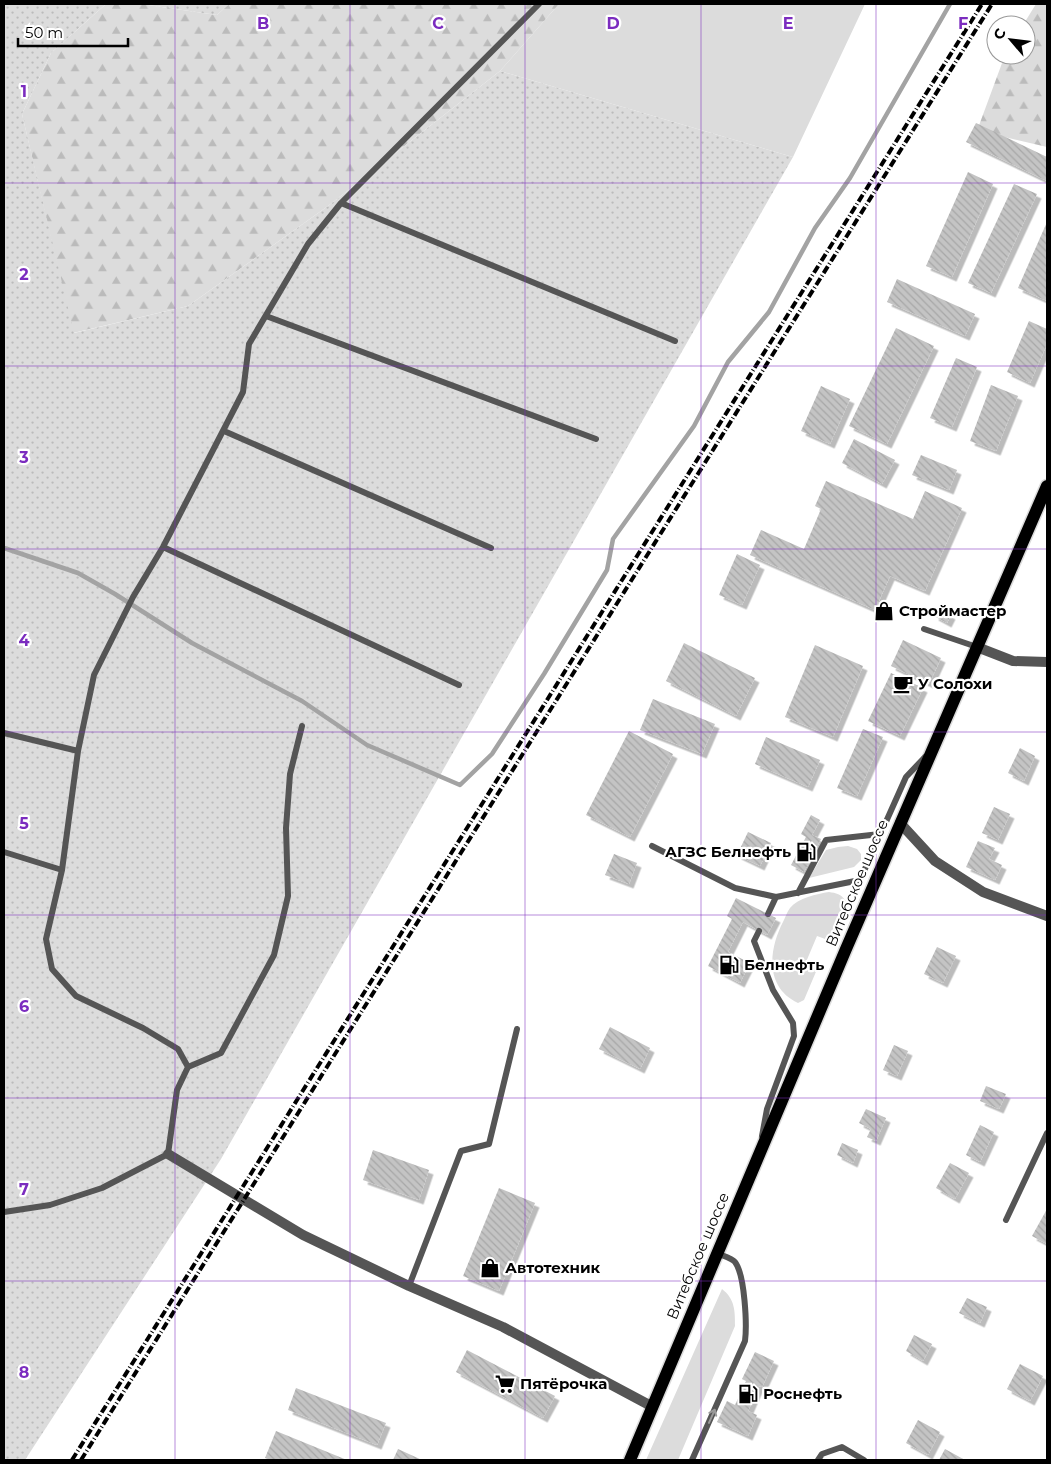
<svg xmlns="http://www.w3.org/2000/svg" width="1051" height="1464" viewBox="0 0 1051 1464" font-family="Montserrat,sans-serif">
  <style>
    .green { fill: #dcdcdc }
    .forest { fill: url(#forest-firs) }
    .garden { fill: url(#garden-dots) }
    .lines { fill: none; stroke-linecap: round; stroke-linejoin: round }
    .stream { stroke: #a3a3a3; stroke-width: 4.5 }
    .building { fill: url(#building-back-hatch); filter: url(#shadow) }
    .primary-casing { stroke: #dbdbdb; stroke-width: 15 }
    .service { stroke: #555; stroke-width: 6 }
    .minor { stroke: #555; stroke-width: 10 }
    .primary { stroke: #000; stroke-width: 12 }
    .rail { stroke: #000; stroke-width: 4; stroke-dasharray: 8 2.5 1 2.5; stroke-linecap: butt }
    .oneway { stroke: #999 }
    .grid { fill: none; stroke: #7b2cbf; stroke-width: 1; stroke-opacity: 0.55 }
    .labels { text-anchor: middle; stroke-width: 4.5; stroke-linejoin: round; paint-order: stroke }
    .poi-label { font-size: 15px; font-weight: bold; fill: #000; stroke: #fff; text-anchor: start }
    .street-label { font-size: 15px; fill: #000; stroke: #fff }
    .grid-label { font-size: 16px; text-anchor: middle; font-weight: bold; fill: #7b2cbf; stroke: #fff; stroke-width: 4.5; stroke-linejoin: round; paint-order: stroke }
  </style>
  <defs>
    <pattern id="forest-firs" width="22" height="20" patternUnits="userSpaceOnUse" patternTransform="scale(1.25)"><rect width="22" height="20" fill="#dcdcdc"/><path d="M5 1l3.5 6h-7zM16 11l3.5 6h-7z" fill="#bbb"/></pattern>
    <pattern id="garden-dots" width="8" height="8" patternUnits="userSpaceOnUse" patternTransform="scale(1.25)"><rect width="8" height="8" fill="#dcdcdc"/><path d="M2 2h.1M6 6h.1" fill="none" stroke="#bbb" stroke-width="1.8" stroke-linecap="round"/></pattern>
    <pattern id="building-back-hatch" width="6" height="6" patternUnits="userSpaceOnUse" patternTransform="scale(1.25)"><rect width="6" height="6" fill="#c4c4c4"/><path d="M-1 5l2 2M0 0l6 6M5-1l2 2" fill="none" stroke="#a7a7a7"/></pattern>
    <filter id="shadow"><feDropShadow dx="4.5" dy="4.5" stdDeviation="0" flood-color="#0004"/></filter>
  </defs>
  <rect width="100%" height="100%" fill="#fff"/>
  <path class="green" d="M 559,4 L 865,4 L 793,157 L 500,71 Z
    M 848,846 L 857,849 L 861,854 L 861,860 L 854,867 L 809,878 L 826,850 L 838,847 Z
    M 829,892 C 836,893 841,894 846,901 L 828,940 L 817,936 L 806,962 L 818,967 L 804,1000 L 798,1003 C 764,987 769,949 783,922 C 785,918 787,912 790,908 C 798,898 817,894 829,892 Z
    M 722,1289 C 735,1299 735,1311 735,1326 L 678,1460 L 646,1460 Z"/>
  <path class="forest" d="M 106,4 L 141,4 L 217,15 L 229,4 L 559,4 L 500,71 L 328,206 L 188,306 L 73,333 L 22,114 L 51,53 Z
    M 1036,4 L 1047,4 L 1047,147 L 996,135 L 979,149 L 974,139 L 1005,55 L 1026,55 L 1026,25 L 1023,25 Z"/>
  <path class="garden" d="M 4,4 L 106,4 L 51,53 L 22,114 L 74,333 L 188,306 L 328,206 L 500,71 L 793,157 L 221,1159 L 25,1460 L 4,1460 Z
    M 141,4 L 229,4 L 217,15 Z"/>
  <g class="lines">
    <path class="stream" d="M 4,548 L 78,573 L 115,594 L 192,643 L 302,701 L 367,745 L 460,785 L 492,754 L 544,674 L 607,570 L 613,539 L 694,426 L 728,362 L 769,312 L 815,228 L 850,178 L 950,4"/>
  </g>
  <path class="building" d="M 976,123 L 1047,157 L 1047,181 L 966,142 Z
    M 968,172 L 993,184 L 952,277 L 926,266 Z
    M 1014,184 L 1037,194 L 991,293 L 968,283 Z
    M 1047,222 L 1047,301 L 1018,288 Z
    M 897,279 L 975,314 L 965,336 L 887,302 Z
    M 1029,321 L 1047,329 L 1047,344 L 1030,383 L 1007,372 Z
    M 896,328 L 934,346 L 887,444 L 849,426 Z
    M 956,358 L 977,367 L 952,427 L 930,418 Z
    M 991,385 L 1018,396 L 996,451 L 970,441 Z
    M 821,386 L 850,399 L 830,444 L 801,431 Z
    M 854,439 L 895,460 L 882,484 L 842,463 Z
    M 921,455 L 957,470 L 949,490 L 912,475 Z
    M 826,481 L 913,519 L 925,491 L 962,508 L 925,591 L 890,576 L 875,610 L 750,555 L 761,530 L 804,549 L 821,509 L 815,506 Z
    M 737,554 L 760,565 L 742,605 L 719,595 Z
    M 938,608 L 951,615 L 947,623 L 934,616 Z
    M 903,640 L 941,658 L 929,684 L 891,666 Z
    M 684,643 L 755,678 L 736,716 L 666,681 Z
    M 815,645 L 863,666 L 833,737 L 785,717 Z
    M 891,673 L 923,688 L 900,736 L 868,721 Z
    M 653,699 L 715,724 L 702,754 L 640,730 Z
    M 863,729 L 883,737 L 857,796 L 837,788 Z
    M 629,731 L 673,754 L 630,837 L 586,815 Z
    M 766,737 L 820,760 L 808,787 L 755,764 Z
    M 1020,748 L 1035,756 L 1024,781 L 1008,773 Z
    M 994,807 L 1010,814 L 998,840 L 982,833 Z
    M 811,815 L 820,820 L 812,835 L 821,839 L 804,872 L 791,865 L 806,837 L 801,834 Z
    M 748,832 L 771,843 L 760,866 L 737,855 Z
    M 978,841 L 995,848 L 989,859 L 1002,865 L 995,880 L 966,867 Z
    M 614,854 L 637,863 L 629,884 L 605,875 Z
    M 736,898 L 776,918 L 767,935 L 743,922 L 728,952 L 750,963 L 740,983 L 708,966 L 732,919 L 727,916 Z
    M 937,947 L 956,956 L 943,983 L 924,974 Z
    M 610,1027 L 650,1048 L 640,1069 L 599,1049 Z
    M 894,1045 L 908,1051 L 897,1076 L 883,1070 Z
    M 986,1086 L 1006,1094 L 999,1109 L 980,1101 Z
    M 866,1109 L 886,1118 L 876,1141 L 867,1137 L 871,1129 L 859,1123 Z
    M 980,1125 L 994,1132 L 980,1162 L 966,1155 Z
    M 842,1143 L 858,1150 L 853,1163 L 837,1155 Z
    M 373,1150 L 429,1170 L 419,1200 L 363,1180 Z
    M 950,1163 L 969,1173 L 955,1199 L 936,1188 Z
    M 499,1188 L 535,1203 L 499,1291 L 463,1276 Z
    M 1047,1209 L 1047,1244 L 1032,1236 Z
    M 967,1298 L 987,1307 L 980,1323 L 959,1313 Z
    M 914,1335 L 932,1344 L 923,1361 L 906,1351 Z
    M 467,1350 L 555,1396 L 543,1418 L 456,1372 Z
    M 755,1352 L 774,1361 L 762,1387 L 759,1386 L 748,1411 L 757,1415 L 748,1436 L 717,1422 L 727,1401 L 735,1405 L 746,1381 L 742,1379 Z
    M 1020,1364 L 1043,1376 L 1030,1401 L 1007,1389 Z
    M 296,1388 L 386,1423 L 377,1445 L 288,1410 Z
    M 918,1420 L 940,1432 L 928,1455 L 906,1443 Z
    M 276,1431 L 347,1460 L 271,1460 L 265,1458 Z
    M 398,1449 L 422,1460 L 393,1460 Z
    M 945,1449 L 965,1460 L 939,1460 Z"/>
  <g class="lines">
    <defs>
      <path id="primary" d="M 630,1460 L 846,949 L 1047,486"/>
    </defs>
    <use href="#primary" class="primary-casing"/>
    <path class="service" d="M 341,203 L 675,341
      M 266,316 L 596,439
      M 224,431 L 491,548
      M 163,547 L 459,685
      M 924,629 L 977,647
      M 4,733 L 78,751
      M 652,846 L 735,888 L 776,897
      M 4,852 L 62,870
      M 798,893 L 826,840 L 880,834
      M 768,914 L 776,897 L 860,880 L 906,777 L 925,757
      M 759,931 L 754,941 L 773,990 L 793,1023 L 794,1036 L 767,1109 L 762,1136
      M 188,1067 L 221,1053 L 274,955 L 288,896 L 286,828 L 290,774 L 302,726
      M 4,1212 L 50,1205 L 102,1188 L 168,1154 L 177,1090 L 188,1067 L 178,1049 L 143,1028 L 76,996 L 52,969 L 46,939 L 62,870 L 78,751 L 94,675 L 133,597 L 163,547 L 243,392 L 249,344 L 308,244 L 341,203 L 539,4
      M 1006,1220 L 1047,1133
      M 409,1286 L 461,1151 L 489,1144 L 517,1029
      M 692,1460 L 745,1341 C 747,1325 745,1275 735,1262 C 731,1258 723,1256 717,1253
      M 818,1460 L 822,1454 L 842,1447 L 864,1460"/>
    <path class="minor" d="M 977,647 L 1013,661 L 1047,662
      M 900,823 L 935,861 L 983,892 L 1047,916
      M 168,1154 L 303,1235 L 409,1286 L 503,1327 L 653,1407"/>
    <use href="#primary" class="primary"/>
    <path class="rail" d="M 72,1460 L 982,4
      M 81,1460 L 992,4"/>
  </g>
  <defs><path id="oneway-shaft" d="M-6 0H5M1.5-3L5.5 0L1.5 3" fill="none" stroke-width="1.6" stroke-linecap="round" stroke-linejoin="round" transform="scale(1.25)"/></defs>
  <use class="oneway" href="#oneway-shaft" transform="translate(712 1416) rotate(-66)"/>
  <path class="grid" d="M 175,4 L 175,1460M 350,4 L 350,1460M 525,4 L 525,1460M 701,4 L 701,1460M 876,4 L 876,1460M 4,183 L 1047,183M 4,366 L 1047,366M 4,549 L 1047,549M 4,732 L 1047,732M 4,915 L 1047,915M 4,1098 L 1047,1098M 4,1281 L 1047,1281"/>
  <defs>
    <symbol id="shop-bare" viewBox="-9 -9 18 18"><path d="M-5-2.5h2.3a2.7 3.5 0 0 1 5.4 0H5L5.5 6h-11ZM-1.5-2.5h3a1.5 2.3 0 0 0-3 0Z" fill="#000" stroke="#fff" stroke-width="2.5" paint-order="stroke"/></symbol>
    <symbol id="cafe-bare" viewBox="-9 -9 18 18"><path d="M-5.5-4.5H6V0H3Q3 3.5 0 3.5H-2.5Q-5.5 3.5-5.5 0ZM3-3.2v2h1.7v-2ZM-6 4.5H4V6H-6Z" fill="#000" stroke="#fff" stroke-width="2.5" paint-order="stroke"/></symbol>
    <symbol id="fuel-bare" viewBox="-9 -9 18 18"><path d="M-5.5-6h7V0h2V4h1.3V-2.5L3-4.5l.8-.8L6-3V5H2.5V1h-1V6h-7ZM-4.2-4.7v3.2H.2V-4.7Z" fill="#000" stroke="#fff" stroke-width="2.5" paint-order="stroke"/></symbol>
    <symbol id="supermarket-bare" viewBox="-9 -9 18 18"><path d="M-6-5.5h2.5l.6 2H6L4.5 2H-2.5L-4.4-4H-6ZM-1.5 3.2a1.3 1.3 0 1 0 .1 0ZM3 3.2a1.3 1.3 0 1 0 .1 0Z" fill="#000" stroke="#fff" stroke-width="2.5" paint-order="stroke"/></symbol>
  </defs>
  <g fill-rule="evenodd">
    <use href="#shop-bare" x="870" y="597" width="28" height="28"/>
    <use href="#cafe-bare" x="889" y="670" width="28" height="28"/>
    <use href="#fuel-bare" x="792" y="838" width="28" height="28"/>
    <use href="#fuel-bare" x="715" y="951" width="28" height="28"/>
    <use href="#shop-bare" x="476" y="1254" width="28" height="28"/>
    <use href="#supermarket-bare" x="491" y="1370" width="28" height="28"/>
    <use href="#fuel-bare" x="734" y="1380" width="28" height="28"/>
  </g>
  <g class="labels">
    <g class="poi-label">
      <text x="899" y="616">Строймастер</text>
      <text x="918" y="689">У Солохи</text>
      <text x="791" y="857" text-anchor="end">АГЗС Белнефть</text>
      <text x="744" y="970">Белнефть</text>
      <text x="505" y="1273">Автотехник</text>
      <text x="520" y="1389">Пятёрочка</text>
      <text x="763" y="1399">Роснефть</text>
    </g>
    <g class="street-label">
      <text transform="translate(857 883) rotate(-67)" y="5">Витебское шоссе</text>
      <text transform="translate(698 1256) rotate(-67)" y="5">Витебское шоссе</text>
    </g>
  </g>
  <g class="grid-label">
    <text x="263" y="29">B</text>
    <text x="438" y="29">C</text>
    <text x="613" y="29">D</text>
    <text x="788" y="29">E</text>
    <text x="963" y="29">F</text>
    <text x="24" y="97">1</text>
    <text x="24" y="280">2</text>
    <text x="24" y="463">3</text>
    <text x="24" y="646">4</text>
    <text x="24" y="829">5</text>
    <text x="24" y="1012">6</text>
    <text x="24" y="1195">7</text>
    <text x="24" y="1378">8</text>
  </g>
  <rect width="1051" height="1464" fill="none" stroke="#000000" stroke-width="10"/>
  <g transform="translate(1011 40) rotate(298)"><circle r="24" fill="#ffffff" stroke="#999999"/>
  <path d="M0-4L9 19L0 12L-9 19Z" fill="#000000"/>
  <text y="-8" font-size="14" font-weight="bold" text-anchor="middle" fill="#000000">С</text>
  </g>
  <path d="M18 38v8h110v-8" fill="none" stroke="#000000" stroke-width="2.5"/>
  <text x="25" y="38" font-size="15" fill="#000000" stroke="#ffffff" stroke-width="4" paint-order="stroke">50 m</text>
</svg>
